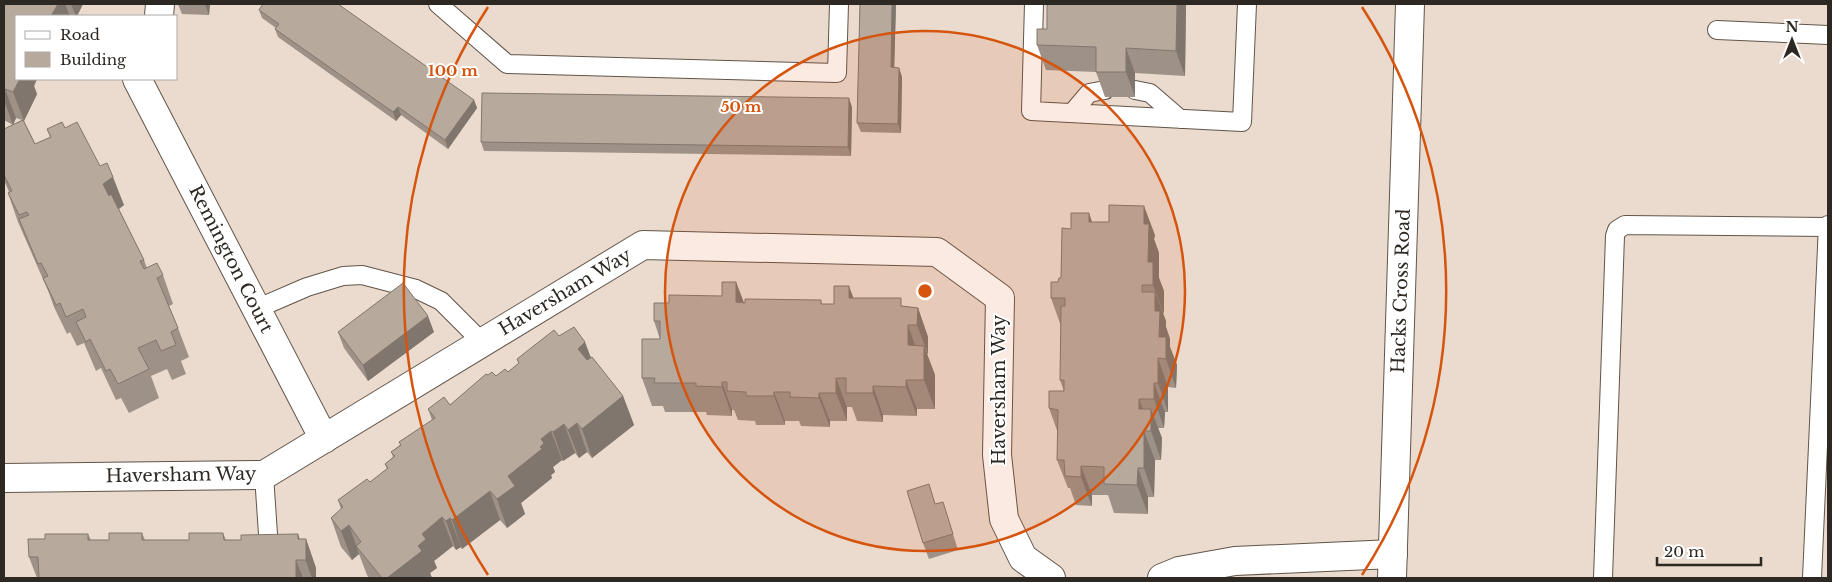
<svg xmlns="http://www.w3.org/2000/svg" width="1832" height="582" viewBox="0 0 1832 582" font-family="'Libre Baskerville',serif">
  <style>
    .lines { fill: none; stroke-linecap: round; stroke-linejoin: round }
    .lane-casing { stroke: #615449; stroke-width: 20 }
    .street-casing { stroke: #615449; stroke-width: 30 }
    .secondary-casing { stroke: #615449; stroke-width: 30 }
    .lane { stroke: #fff; stroke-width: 18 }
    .street { stroke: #fff; stroke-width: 28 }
    .secondary { stroke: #fff; stroke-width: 28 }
    .wall { fill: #9e9187 }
    .shaded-wall { fill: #81766e }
    .building { fill: #b8a99d; stroke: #81766e }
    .ring { fill: none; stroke: #d5540e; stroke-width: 2.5 }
    .labels { text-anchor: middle; stroke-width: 4; stroke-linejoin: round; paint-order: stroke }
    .street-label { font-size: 18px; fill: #2e2823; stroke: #fff }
    .centre { fill: #d5540e; stroke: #fff; stroke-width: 2.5 }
    .ring-label { font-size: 15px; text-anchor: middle; font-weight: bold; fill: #d5540e; stroke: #fff; stroke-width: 4; stroke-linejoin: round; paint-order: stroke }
  </style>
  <rect width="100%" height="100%" fill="#eadbce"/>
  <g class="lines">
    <defs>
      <path id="lane" d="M 438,4 L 507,64 L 837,73 L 839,4
        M 1034,4 L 1031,111 L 1242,122 L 1247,4
        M 1717,30 L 1828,35
        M 1135,90 L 1150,93 L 1180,119
        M 1072,113 L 1089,93 L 1105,90
        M 256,309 L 307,287 L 343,276 L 362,275 L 416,289 L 441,301 L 482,342
        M 264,475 L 269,549
        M 1603,578 L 1615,236 L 1617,230 L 1625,225 L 1828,227
        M 1812,578 L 1828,225"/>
      <path id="street" d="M 159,16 L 160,4
        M 137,79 L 324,439
        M 4,478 L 264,475 L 643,245 L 937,252 L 1000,298 L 997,455 L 1004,519 L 1023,558 L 1051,578
        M 1162,578 L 1179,571 L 1235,561 L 1393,554"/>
      <path id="secondary" d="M 1392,578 L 1410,4"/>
    </defs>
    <use href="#lane" class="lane-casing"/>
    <use href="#street" class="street-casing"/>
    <use href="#secondary" class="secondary-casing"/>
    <use href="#lane" class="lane"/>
    <use href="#street" class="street"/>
    <use href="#secondary" class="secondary"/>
  </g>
  <path class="wall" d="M 4,4 L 83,4 L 77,16 L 72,16 L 69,15 L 70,16 L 16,16 L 16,79 L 37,79 L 34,86 L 37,94 L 24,121 L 35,144 L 50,137 L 47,129 L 65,128 L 100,166 L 124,205 L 119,209 L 144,260 L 147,268 L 163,275 L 173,304 L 169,306 L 178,328 L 189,357 L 181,361 L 186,374 L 172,380 L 167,369 L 151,376 L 159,398 L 129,413 L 121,398 L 116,400 L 101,368 L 96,371 L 84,343 L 77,346 L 70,332 L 67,334 L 54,307 L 49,293 L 18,222 L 8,193 L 9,192 L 4,180 L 4,129 L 22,120 L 16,118 L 13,125 L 4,120 Z
    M 178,4 L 210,4 L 209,15 L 182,14 Z
    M 860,4 L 896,4 L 894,68 L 899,68 L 902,77 L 901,133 L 861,132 L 857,123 Z
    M 1047,4 L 1186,4 L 1185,76 L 1135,73 L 1135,97 L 1105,97 L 1096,72 L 1046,70 L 1037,45 L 1047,29 Z
    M 259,10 L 474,100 L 477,108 L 448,149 L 401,115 L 396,121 L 278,37 L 275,29 L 276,28 L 262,18 Z
    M 852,107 L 851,156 L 484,151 L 481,142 Z
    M 1092,222 L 1155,235 L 1154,239 L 1159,253 L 1159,278 L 1164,291 L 1163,314 L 1166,321 L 1166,327 L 1170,339 L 1170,347 L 1177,365 L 1176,388 L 1168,387 L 1168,412 L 1165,412 L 1164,428 L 1158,428 L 1162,438 L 1161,460 L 1155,460 L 1154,497 L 1148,497 L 1148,514 L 1114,513 L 1108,495 L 1092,495 L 1092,506 L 1076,505 L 1070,488 L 1068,488 L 1057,460 L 1058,433 L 1049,408 L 1064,391 L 1060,380 L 1061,326 L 1051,298 L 1058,282 L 1061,278 L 1071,229 Z
    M 736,282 L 744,303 L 821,300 L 822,304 L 834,304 L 853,298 L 904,306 L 918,308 L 928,337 L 928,354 L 927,354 L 935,375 L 935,409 L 917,409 L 917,416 L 883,415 L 883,422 L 857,421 L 852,407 L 847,407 L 847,421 L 830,421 L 830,427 L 801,426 L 799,421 L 785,421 L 785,425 L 756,425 L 755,421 L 738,420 L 734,410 L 732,410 L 732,416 L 707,415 L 706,412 L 665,412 L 663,406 L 652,406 L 642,378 L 660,339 L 654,321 L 669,303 L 722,296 Z
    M 338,332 L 434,332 L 368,381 L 344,348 Z
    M 559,336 L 591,357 L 623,396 L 634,425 L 592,458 L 587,452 L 579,458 L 575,453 L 563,461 L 562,460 L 553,467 L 555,472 L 551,475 L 552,478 L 521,503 L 525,514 L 507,528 L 500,520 L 462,549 L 461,547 L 456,550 L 453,546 L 434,561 L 437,568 L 430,573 L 432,578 L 369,578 L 367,575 L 359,554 L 352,560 L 341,547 L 331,518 L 341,509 L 338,500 L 370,482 L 387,469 L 385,464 L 393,457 L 391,452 L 400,445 L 399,442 L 432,420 L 428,409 L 450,405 L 488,375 L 496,376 L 508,372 L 519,363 L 517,359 Z
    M 936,504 L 948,518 L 958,550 L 929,559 L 923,543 Z
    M 142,533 L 145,540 L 189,540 L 223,533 L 226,540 L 241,540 L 298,534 L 299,539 L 306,539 L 316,568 L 316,578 L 37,578 L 29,557 L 45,539 L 88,534 L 91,540 L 109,540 Z"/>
  <path class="shaded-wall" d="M 58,4 L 65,4 L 70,16 L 51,16 Z
    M 71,4 L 83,4 L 77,16 L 76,16 Z
    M 205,4 L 210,4 L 209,15 Z
    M 892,4 L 896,4 L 894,76 L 891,67 Z
    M 1177,4 L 1186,4 L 1185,76 L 1176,51 Z
    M 1126,48 L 1135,73 L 1135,97 L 1126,72 Z
    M 899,68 L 902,77 L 901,133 L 898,124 Z
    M 20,79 L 37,79 L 34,86 L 37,94 L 24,121 L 13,92 Z
    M 5,89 L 16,118 L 13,125 L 4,100 L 4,92 Z
    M 849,98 L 852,107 L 851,156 L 848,147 Z
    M 474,100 L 477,108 L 448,149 L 445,140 Z
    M 398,107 L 401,115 L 396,121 L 393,112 Z
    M 113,177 L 124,205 L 113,213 L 103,184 Z
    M 1144,206 L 1155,235 L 1154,239 L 1159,253 L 1159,278 L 1164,291 L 1164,314 L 1153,285 L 1148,262 L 1144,224 Z
    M 1089,213 L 1099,242 L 1089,222 Z
    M 736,282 L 747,311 L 736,302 Z
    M 849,286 L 860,315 L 849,298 Z
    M 1155,292 L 1166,321 L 1166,327 L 1170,339 L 1170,347 L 1177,365 L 1176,388 L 1166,359 L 1159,337 L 1155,311 Z
    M 918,308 L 928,337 L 928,354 L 917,325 Z
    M 428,316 L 434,332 L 368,381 L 363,365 Z
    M 908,325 L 918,354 L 908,345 Z
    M 585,342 L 596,371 L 578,349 Z
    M 924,346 L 935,375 L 935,409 L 924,380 Z
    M 1158,358 L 1168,387 L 1168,412 L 1158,383 Z
    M 836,378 L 847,407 L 847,421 L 836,393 Z
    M 906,380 L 917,409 L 917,416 L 906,387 Z
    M 722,382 L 732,410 L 732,416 L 722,387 Z
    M 1154,383 L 1165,412 L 1164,428 L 1154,399 Z
    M 873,386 L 883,415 L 883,422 L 873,393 Z
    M 774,392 L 785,421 L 785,425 L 774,396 Z
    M 819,393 L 830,421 L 830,427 L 819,398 Z
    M 623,396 L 634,425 L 592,458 L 582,429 Z
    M 1139,399 L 1150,428 L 1139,409 Z
    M 1151,409 L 1162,438 L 1161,460 L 1151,431 Z
    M 577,423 L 587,452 L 579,458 L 568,430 Z
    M 564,424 L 575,453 L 563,461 L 553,432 Z
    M 551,431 L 562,460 L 553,467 L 555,472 L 551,475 L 552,478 L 521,503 L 525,514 L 507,528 L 497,499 L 508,476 L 540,447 L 541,439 Z
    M 1144,431 L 1155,460 L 1154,497 L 1144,468 Z
    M 1081,466 L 1092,495 L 1092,506 L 1081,477 Z
    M 1138,468 L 1148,497 L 1148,514 L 1137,485 Z
    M 490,491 L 500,520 L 462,549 L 452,520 Z
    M 442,517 L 453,546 L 434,561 L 437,568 L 430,573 L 432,578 L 387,578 L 418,546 L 422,534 Z
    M 450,518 L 461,547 L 456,550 L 446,521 Z
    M 349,525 L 359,554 L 352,560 L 341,531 Z
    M 298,534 L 306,556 L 306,539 L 316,568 L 316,578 L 312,578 L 298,539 Z
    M 296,560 L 303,578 L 296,578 Z"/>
  <path class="building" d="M 4,4 L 58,4 L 51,16 L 16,16 L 16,79 L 20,79 L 13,92 L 5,89 L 4,92 Z
    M 263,4 L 338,4 L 474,100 L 445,140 L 398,107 L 393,112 L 275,29 L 279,24 L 259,10 Z
    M 860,4 L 892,4 L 891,67 L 899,68 L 898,124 L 857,123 Z
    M 1047,4 L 1177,4 L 1176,51 L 1126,48 L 1126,72 L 1096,72 L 1096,47 L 1037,45 L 1037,29 L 1047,29 Z
    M 482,93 L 849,98 L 848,147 L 481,142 Z
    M 23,120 L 35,144 L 51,137 L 47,129 L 62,122 L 65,128 L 77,122 L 100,166 L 107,163 L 113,177 L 103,184 L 109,196 L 111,194 L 144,260 L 140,261 L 144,269 L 157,263 L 163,275 L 157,278 L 178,328 L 171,332 L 176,345 L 161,351 L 156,340 L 138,348 L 149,369 L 118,384 L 110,369 L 106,371 L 90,339 L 86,342 L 76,322 L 86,317 L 83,309 L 66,317 L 60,303 L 56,305 L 43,278 L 48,276 L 41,263 L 38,264 L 19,219 L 29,215 L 27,212 L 19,215 L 8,193 L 12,191 L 4,175 L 4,129 Z
    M 1109,205 L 1144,206 L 1144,224 L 1149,224 L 1148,262 L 1153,262 L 1153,285 L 1142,285 L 1142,292 L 1155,292 L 1155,311 L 1160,311 L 1159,337 L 1166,337 L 1166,359 L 1158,358 L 1158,383 L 1154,383 L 1154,399 L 1139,399 L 1139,409 L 1151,409 L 1151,431 L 1144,431 L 1144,468 L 1138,468 L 1137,485 L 1104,484 L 1104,467 L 1081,466 L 1081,477 L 1065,476 L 1064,460 L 1057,460 L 1058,410 L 1049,408 L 1049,391 L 1064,391 L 1064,380 L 1060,380 L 1061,306 L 1065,306 L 1065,298 L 1051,298 L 1051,282 L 1058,282 L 1059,278 L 1061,278 L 1062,228 L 1071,229 L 1071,213 L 1089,213 L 1089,222 L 1109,222 Z
    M 722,282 L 736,282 L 736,302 L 745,303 L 745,299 L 821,300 L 821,304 L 834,304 L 834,286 L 849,286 L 849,298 L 901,298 L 901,306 L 918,308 L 917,325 L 908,325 L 908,345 L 924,346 L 924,380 L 906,380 L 906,387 L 873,386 L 873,393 L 846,393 L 846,378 L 836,378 L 836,393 L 819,393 L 819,398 L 790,397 L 790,392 L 774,392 L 774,396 L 746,396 L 746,392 L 727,391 L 727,382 L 722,382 L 722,387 L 696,386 L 696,383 L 654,383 L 655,378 L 642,378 L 642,339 L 660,339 L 660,321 L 654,321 L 654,303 L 669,303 L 669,295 L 722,296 Z
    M 403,283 L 428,316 L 363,365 L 338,332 Z
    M 574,327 L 585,342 L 578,349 L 587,360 L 592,357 L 623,396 L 582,429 L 577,423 L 568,430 L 564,424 L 553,432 L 551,431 L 541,439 L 544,443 L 540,447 L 542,449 L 508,476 L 515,486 L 497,499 L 490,491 L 452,520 L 450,518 L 446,521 L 442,517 L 422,534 L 426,539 L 418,546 L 422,551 L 387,578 L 382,578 L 356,546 L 361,542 L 349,525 L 341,531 L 331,518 L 343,507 L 338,500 L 367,479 L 370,482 L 388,468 L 385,464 L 395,456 L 391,452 L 401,445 L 399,442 L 435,418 L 428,409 L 444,397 L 450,405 L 486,374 L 488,375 L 492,372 L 496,376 L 505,369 L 508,372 L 519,363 L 517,359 L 554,330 L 559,336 Z
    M 929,484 L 935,504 L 943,502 L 953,534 L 923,543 L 907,491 Z
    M 109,533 L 142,533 L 142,540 L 189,540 L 189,533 L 223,533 L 224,540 L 241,540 L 241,535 L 298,534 L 298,539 L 306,539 L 306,560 L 296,560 L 296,578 L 39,578 L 38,557 L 29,557 L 28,539 L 45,539 L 45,534 L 88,534 L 88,540 L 109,540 Z"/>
  <circle cx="925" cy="291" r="260" fill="#d5540e" fill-opacity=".12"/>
  <g class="ring">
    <circle cx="925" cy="291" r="260"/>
    <path d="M488 575A521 521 0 0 1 488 7M1362 7A521 521 0 0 1 1362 575"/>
  </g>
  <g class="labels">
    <g class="street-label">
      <text transform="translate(231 259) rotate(63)" y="6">Remington Court</text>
      <text transform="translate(1401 291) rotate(-88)" y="6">Hacks Cross Road</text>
      <text transform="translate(565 292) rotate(-31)" y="6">Haversham Way</text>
      <text transform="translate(999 390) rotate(-90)" y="6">Haversham Way</text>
      <text transform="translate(181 475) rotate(-1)" y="6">Haversham Way</text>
    </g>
  </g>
  <circle cx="925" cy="291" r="8" class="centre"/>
  <g class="ring-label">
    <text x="453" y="76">100 m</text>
    <text x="741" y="112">50 m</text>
  </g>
  <rect width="1832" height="582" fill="none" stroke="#2e2823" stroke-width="10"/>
  <rect x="15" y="15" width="162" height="65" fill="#ffffff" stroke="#aba9a7"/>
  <rect x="25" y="31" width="25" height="8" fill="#ffffff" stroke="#aba9a7"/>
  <text x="60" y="40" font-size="15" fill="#2e2823">Road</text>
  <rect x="25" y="52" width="25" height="15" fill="#b8a99d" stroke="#aba9a7"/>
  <text x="60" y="65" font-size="15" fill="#2e2823">Building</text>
  <g transform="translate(1792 40)" stroke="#ffffff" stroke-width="4" paint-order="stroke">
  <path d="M0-4L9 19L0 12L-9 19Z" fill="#2e2823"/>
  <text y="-8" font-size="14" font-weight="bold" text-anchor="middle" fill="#2e2823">N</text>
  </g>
  <path d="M1657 557v8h104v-8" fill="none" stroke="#2e2823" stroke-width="2.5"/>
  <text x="1664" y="557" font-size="15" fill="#2e2823" stroke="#ffffff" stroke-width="4" paint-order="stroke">20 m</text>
</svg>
